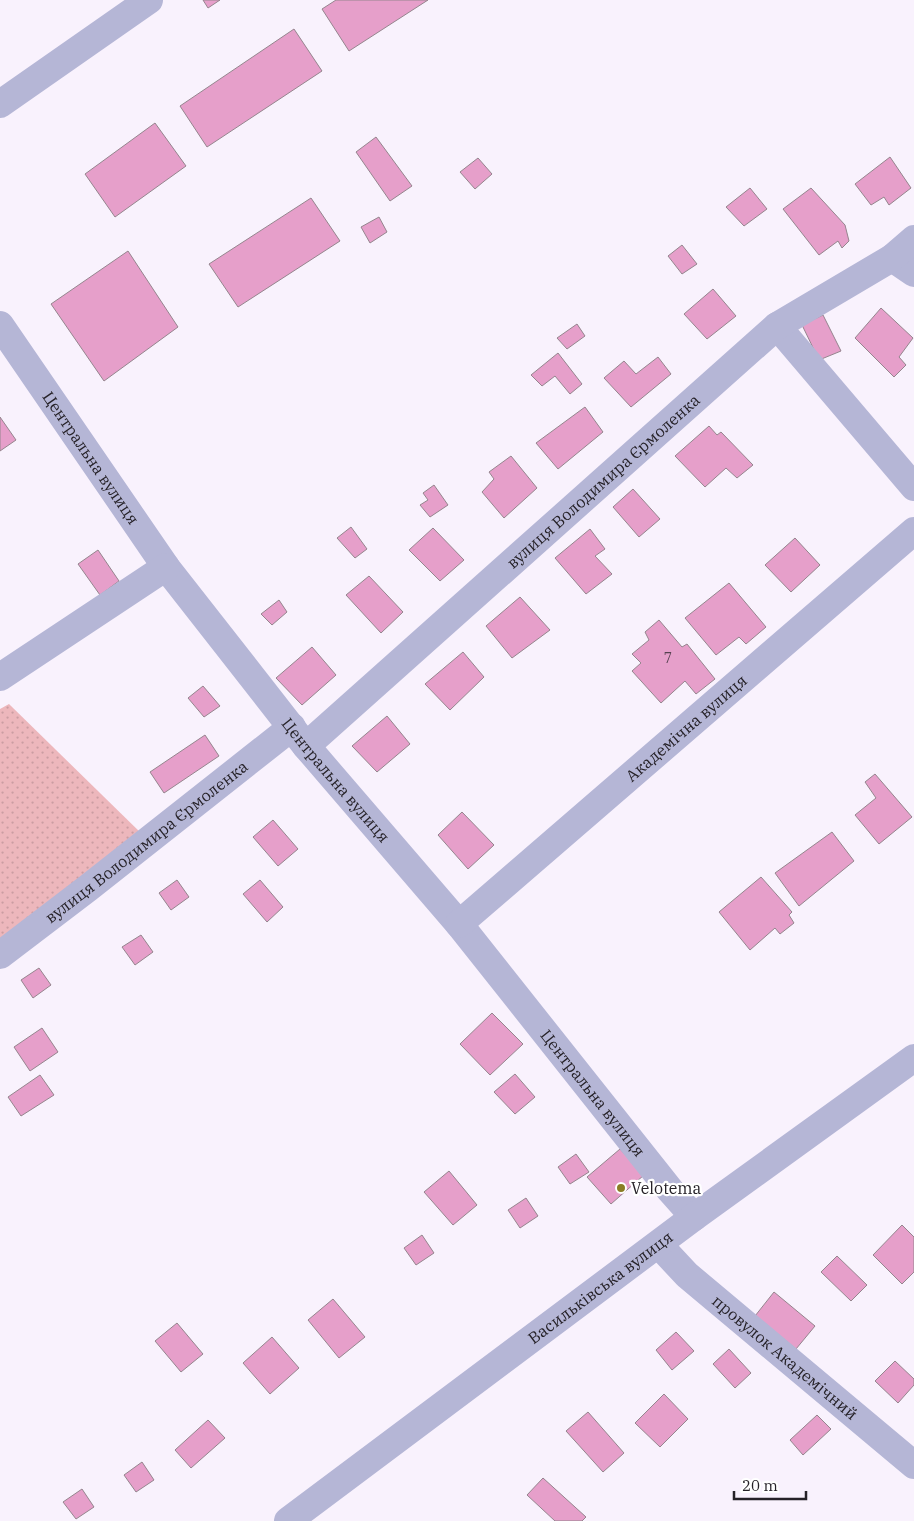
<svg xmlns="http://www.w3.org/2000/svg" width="914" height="1521" viewBox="0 0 914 1521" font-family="'IBM Plex Serif',serif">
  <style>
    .grass { fill: url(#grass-dots) }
    .building { fill: #e69fca; stroke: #95858e }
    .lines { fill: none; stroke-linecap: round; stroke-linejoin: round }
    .minor { stroke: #b5b6d6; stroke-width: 28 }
    .poi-dot { fill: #8a7d24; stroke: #fff; stroke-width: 2 }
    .labels { text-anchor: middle; stroke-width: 4.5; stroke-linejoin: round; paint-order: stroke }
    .number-label { font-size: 14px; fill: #564150 }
    .street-label { font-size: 16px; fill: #262228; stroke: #fff }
    .poi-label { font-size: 16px; fill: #262228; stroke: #fff; text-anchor: start }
  </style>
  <defs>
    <pattern id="grass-dots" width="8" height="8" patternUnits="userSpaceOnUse" patternTransform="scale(1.25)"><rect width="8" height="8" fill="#edb7bc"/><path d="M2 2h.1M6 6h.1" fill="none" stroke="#cb9da2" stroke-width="1.8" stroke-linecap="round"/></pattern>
  </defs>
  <rect width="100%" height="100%" fill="#f9f2fd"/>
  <path class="grass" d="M 9,704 L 144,836 L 0,939 L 0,709 Z"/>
  <path class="building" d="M 203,0 L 220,0 L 208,8 Z
    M 336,0 L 428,0 L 349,51 L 322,9 Z
    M 294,29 L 322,71 L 207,147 L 180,106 Z
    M 155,123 L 186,166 L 115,217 L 85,174 Z
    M 376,137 L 412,186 L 390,201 L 356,152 Z
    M 890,157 L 911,188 L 889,205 L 884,197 L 871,205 L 855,184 Z
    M 478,158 L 492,174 L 475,189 L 460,172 Z
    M 750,188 L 767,209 L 744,226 L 726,207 Z
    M 811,188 L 845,225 L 849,241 L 842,248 L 838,241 L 819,255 L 783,209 Z
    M 311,198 L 340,241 L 238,307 L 209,264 Z
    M 379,217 L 387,232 L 370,243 L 361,227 Z
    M 682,245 L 697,264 L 682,274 L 668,256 Z
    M 128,251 L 178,327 L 104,381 L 51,304 Z
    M 713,289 L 736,316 L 707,339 L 684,314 Z
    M 881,308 L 913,338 L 899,357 L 906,365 L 894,377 L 855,338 Z
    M 823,315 L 841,351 L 819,360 L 802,325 Z
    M 577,324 L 585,336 L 567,349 L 557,338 Z
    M 558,353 L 582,384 L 570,394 L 555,376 L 542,386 L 531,375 Z
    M 658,357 L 671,374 L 631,407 L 604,378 L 624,361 L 636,374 Z
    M 585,407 L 603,432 L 558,469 L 536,443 Z
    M 0,417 L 16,440 L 0,451 Z
    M 709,426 L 717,435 L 721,432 L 753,465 L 737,478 L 726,468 L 705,487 L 675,456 Z
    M 511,456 L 537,488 L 504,518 L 482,492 L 494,479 L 489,472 Z
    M 434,485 L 448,505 L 430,517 L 420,505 L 428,500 L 423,493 Z
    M 633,489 L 660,519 L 639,537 L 613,507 Z
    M 351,527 L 367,549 L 355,558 L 337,538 Z
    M 433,528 L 464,560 L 440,581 L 409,550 Z
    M 590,529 L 605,549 L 595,556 L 612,574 L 586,594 L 555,558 Z
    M 795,538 L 820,565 L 791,592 L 765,565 Z
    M 98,550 L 119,581 L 100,595 L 78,564 Z
    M 369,576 L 403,612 L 381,633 L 346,595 Z
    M 729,583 L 766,627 L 746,644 L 739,637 L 716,655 L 685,618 Z
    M 520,597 L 550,630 L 512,658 L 486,626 Z
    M 279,600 L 287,612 L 272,625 L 261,614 Z
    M 659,620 L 682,647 L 687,644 L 715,679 L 696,694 L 685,681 L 661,703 L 632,671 L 641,663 L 632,654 L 649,640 L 645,632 Z
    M 312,647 L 336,675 L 302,705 L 276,678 Z
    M 463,652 L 484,677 L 450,710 L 425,684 Z
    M 203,686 L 220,706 L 204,717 L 188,698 Z
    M 387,716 L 410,744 L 377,772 L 352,746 Z
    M 205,735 L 219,756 L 164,793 L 150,772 Z
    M 875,774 L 912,817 L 879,844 L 855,815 L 876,798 L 865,782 Z
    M 462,812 L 494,845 L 468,869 L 438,835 Z
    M 273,820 L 298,849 L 278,866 L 253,837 Z
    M 832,832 L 854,861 L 799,906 L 775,873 Z
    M 761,877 L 792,912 L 789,915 L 794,923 L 780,934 L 775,928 L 750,950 L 719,912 Z
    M 177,880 L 189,897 L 171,910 L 159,893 Z
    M 260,880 L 283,907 L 267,922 L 243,894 Z
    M 141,935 L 153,952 L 135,965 L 122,947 Z
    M 39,968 L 51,985 L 33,998 L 21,980 Z
    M 492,1013 L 523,1044 L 490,1075 L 460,1044 Z
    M 42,1028 L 58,1052 L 30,1071 L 14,1047 Z
    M 515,1074 L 535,1097 L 515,1114 L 494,1092 Z
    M 40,1075 L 54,1095 L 21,1116 L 8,1097 Z
    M 620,1149 L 644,1175 L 611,1204 L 587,1177 Z
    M 576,1154 L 589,1172 L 570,1184 L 558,1167 Z
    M 449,1171 L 477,1205 L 453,1225 L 424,1192 Z
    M 526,1198 L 538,1216 L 520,1228 L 508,1210 Z
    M 902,1225 L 914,1237 L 914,1272 L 902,1284 L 873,1255 Z
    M 422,1235 L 434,1253 L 416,1265 L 404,1248 Z
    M 837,1256 L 867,1285 L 851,1301 L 821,1272 Z
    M 774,1292 L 815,1326 L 796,1349 L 755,1316 Z
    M 333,1299 L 365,1337 L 339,1358 L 308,1320 Z
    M 177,1323 L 203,1354 L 181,1372 L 155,1341 Z
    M 676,1332 L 694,1351 L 672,1370 L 656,1350 Z
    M 272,1337 L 299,1368 L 270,1394 L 243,1363 Z
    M 729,1349 L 751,1373 L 735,1388 L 713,1364 Z
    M 895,1361 L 914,1379 L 914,1385 L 898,1403 L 875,1381 Z
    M 664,1394 L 688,1419 L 660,1447 L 635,1423 Z
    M 588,1412 L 624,1453 L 603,1472 L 566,1431 Z
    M 817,1415 L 831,1429 L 803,1455 L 790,1440 Z
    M 208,1420 L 225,1438 L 191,1468 L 175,1450 Z
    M 142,1462 L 154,1480 L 136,1492 L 124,1475 Z
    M 543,1478 L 586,1517 L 582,1521 L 555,1521 L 527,1495 Z
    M 82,1489 L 94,1507 L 76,1519 L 63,1502 Z"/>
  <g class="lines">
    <g class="minor">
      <path d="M 0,104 L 149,0"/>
      <path d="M 892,258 L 914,273"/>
      <path id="s1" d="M 0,325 L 166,567 L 306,746 L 459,924 L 670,1190 L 694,1217"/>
      <path d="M 777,326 L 914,487"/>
      <path d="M 0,677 L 166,567"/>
      <path id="s2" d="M 306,746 L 777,326 L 892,258 L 914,239"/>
      <path id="s3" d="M 459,924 L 914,531"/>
      <path id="s4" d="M 0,955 L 88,888 L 292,727"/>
      <path id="s5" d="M 659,1245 L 687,1275 L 914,1465"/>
      <path id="s6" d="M 288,1521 L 694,1217 L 914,1058"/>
    </g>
  </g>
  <circle class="poi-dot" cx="621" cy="1188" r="5"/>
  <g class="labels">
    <g class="number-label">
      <text x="668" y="663">7</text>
    </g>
    <g class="street-label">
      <text dy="6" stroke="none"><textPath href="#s1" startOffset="161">Центральна вулиця</textPath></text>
      <text dy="6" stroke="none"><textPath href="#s2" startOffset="398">вулиця Володимира Єрмоленка</textPath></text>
      <text dy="6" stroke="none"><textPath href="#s3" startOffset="300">Академічна вулиця</textPath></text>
      <text dy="6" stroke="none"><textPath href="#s1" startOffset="566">Центральна вулиця</textPath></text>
      <text dy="6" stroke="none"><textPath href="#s4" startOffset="185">вулиця Володимира Єрмоленка</textPath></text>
      <text dy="6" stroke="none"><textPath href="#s1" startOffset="971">Центральна вулиця</textPath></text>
      <text dy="6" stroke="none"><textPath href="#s6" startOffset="390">Васильківська вулиця</textPath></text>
      <text dy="6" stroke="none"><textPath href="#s5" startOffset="169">провулок Академічний</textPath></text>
    </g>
    <g class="poi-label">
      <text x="631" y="1194">Velotema</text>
    </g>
  </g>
  <path d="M734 1491v8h72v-8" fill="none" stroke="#262228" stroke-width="2.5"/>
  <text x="742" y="1491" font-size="15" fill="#262228" stroke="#ffffff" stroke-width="4" paint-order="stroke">20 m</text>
</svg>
